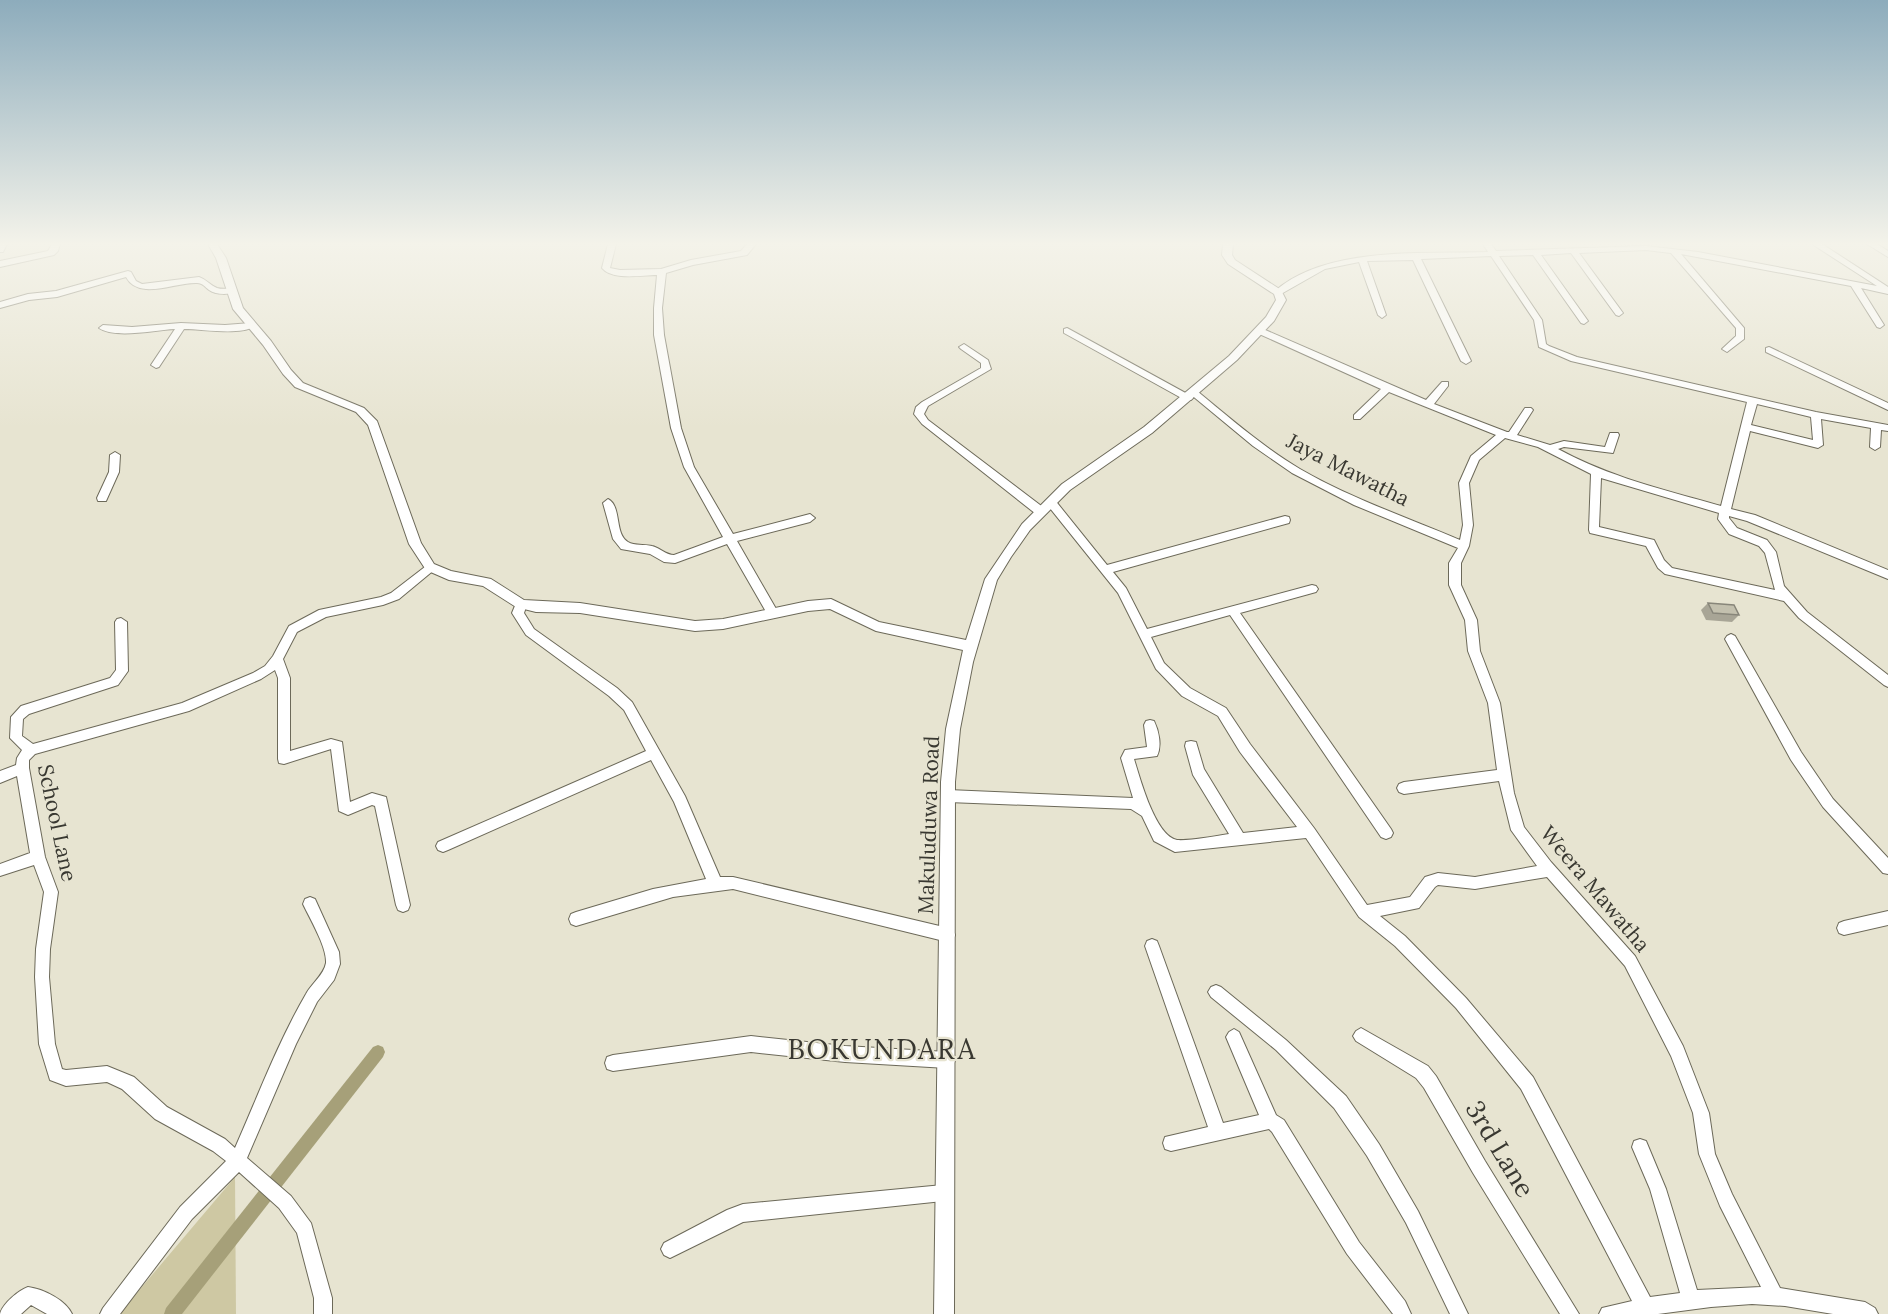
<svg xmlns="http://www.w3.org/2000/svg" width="1888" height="1314" viewBox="0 0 1888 1314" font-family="Lora,serif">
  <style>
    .green { fill: #cec8a3 }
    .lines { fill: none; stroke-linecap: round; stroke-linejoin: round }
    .canal { fill: #a6a079; fill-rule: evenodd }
    .minor-casing { stroke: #6c6959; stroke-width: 2 }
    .tertiary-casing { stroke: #6c6959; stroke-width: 2 }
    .minor { fill: #fff; fill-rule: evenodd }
    .tertiary { fill: #fff; fill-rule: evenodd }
    .wall { fill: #a8a596 }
    .building { fill: #c3c0ae; stroke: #88867a; stroke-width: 1.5 }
    .labels { text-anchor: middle; stroke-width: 4.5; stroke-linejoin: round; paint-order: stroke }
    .street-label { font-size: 21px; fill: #393831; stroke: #e7e4d1 }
    .near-street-label { font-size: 26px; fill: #393831; stroke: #e7e4d1 }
    .near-quarter-label { font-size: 28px; letter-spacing: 1.5px; fill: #393831; stroke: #e7e4d1 }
  </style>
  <rect width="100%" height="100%" fill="#e7e4d1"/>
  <path class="green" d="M 235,1177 L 236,1314 L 119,1314 Z"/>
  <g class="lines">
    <path class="canal" d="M 378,1045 L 383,1047 L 385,1052 L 383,1057 L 182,1314 L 164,1314 L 166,1308 L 373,1047 Z"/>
    <defs>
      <path id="minor" d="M 0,244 L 7,244 L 3,252 L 0,252 Z
        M 52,244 L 60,244 L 58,251 L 54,255 L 0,267 L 0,261 L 48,251 Z
        M 608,244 L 616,244 L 610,268 L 620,270 L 661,269 L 691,260 L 741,251 L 747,244 L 756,244 L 747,255 L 693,265 L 666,273 L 662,308 L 664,335 L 681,428 L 694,467 L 733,534 L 810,514 L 815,518 L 810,522 L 737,541 L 779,614 L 777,617 L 769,617 L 727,544 L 675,563 L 664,562 L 650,554 L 621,549 L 613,539 L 603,503 L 608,499 C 622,506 614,534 628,542 C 634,546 645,544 652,546 C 660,548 666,555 674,555 L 723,537 L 684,467 L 671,428 L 654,335 L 654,308 L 657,275 C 642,275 613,281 602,268 Z
        M 1483,244 L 1491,244 L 1496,251 L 1646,246 L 1698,252 L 1877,286 L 1812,244 L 1822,244 L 1888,287 L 1888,294 L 1861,288 L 1884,325 L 1880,328 L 1877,327 L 1851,286 L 1681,254 L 1744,328 L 1744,339 L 1727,352 L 1722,349 L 1736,336 L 1736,328 L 1671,253 L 1646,250 L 1579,253 L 1623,313 L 1619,316 L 1616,315 L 1571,253 L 1541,255 L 1588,321 L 1584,324 L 1581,323 L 1533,255 L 1499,256 L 1542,320 L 1546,344 L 1549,346 L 1577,357 L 1816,412 L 1888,425 L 1888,431 L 1881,430 L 1880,447 L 1875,450 L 1870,447 L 1871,428 L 1821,419 L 1823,445 L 1818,448 L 1750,431 L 1731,509 L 1755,515 L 1888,570 L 1888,579 L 1747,521 L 1729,516 L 1729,518 L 1737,528 L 1767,540 L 1776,552 L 1784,586 L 1807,612 L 1888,675 L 1888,687 L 1884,685 L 1799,618 L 1784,601 L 1665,574 L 1658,568 L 1646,546 L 1590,533 L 1589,530 L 1591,474 L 1538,447 L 1505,438 L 1479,460 L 1469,483 L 1473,525 L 1469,546 L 1461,563 L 1461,585 L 1477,620 L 1480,651 L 1500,703 L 1514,793 L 1524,827 L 1551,862 L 1635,956 L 1683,1046 L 1709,1113 L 1715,1154 L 1732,1194 L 1780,1288 L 1865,1302 L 1875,1308 L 1878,1314 L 1833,1314 L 1785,1306 L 1752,1304 L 1711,1307 L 1658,1314 L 1599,1314 L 1602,1308 L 1632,1301 L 1521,1089 L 1456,1008 L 1395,946 L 1359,917 L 1306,838 L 1175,852 L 1154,841 L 1142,816 L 1131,809 L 948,802 L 943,800 L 941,796 L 943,792 L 948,790 L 1133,798 L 1121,758 L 1125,750 L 1147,747 L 1144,725 L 1146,721 L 1150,720 L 1154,721 C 1159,731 1162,746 1157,756 L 1134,759 C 1140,778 1155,836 1177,840 C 1189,841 1216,836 1229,834 L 1193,775 L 1185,746 L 1186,742 L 1191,741 L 1196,742 L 1204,769 L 1243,833 L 1297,827 L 1240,752 L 1218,716 L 1182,696 L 1156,669 L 1118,593 L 1045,502 L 1050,498 L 1054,499 L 1107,565 L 1285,516 L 1289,517 L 1290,520 L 1289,523 L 1113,572 L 1126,588 L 1147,629 L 1312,585 L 1316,586 L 1318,589 L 1316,592 L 1240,613 L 1391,829 L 1393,833 L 1391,837 L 1386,839 L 1381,837 L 1230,615 L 1151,637 L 1164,663 L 1190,688 L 1226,708 L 1250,744 L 1314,828 L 1367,905 L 1410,897 L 1425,877 L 1438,873 L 1475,877 L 1537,866 L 1511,830 L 1499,781 L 1404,794 L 1399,792 L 1397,788 L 1399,784 L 1404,782 L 1497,770 L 1488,703 L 1468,651 L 1465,620 L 1449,585 L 1449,563 L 1458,548 L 1354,505 L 1292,473 L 1253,446 L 1189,393 L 1194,390 L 1197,391 C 1230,418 1263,447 1300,469 C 1350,498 1406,517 1460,540 L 1463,525 L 1459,483 L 1471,456 L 1496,435 L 1389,392 L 1360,419 L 1354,419 L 1354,415 L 1381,389 L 1257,333 L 1257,329 L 1263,329 L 1426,400 L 1442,382 L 1448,382 L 1448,386 L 1434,404 L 1507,432 L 1509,432 L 1525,408 L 1531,408 L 1533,410 L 1517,435 L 1550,445 L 1564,441 L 1605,447 L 1610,433 L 1618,433 L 1619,435 L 1613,453 L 1564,447 L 1558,449 C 1609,477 1665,490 1721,506 L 1747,402 L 1571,361 L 1539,347 L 1534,320 L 1491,256 L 1421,259 L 1471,361 L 1466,364 L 1461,361 L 1413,260 L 1367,261 L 1386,315 L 1382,318 L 1378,315 L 1359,262 L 1325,269 L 1281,294 L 1274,292 C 1325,246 1423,254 1488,252 ZM 1757,404 L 1811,417 L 1813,440 L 1751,425 ZM 1601,478 L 1719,513 L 1718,519 L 1729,534 L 1759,546 L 1765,553 L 1775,590 L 1672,568 L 1664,560 L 1654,540 L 1599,527 ZM 1547,877 L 1625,966 L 1671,1056 L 1693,1113 L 1699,1154 L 1720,1206 L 1761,1287 L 1697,1290 L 1666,1189 L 1646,1141 L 1640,1139 L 1634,1141 L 1632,1147 L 1650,1189 L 1680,1293 L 1650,1297 L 1533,1077 L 1466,998 L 1405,936 L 1380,916 L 1419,908 L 1435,887 L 1438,885 L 1475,889 Z
        M 1867,244 L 1877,244 L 1888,251 L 1888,257 Z
        M 128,271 L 131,272 L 136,281 L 142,284 L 199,277 C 207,280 210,285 217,288 C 223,290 230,287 236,291 C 230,295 216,295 209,290 C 205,287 203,283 197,283 C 175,282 139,301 126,277 L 57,297 L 29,300 L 0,308 L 0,302 L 28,294 L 56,291 Z
        M 181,323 L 225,325 L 251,323 L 255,326 C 241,336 202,329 184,329 L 159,367 L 156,368 L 151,365 L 175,329 C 155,330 115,339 99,328 L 103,325 L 132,327 Z
        M 1067,328 L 1191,396 L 1193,398 L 1191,400 L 1185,400 L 1064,333 L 1064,329 Z
        M 964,344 L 988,360 L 991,369 L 928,406 L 924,414 L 928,420 L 1044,508 L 1045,511 L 1044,514 L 1036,514 L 922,424 L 914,414 L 916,407 L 922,402 L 981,368 L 981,363 L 961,349 L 959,347 Z
        M 1769,347 L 1888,403 L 1888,410 L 1766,352 L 1766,348 Z
        M 115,452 L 120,455 L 119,472 L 106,501 L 98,501 L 97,498 L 109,472 L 110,455 Z
        M 430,563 L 436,567 L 434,570 L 399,599 L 383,605 L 326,617 L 297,632 L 283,659 L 290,678 L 290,751 L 331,739 L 342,742 L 350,802 L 372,793 L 386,797 L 410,905 L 408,910 L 403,912 L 398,910 L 396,905 L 375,806 L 372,805 L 348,815 L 339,811 L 331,749 L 284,764 L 279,763 L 278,759 L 278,678 L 275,670 L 261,679 L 189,711 L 35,754 L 29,760 L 29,768 L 45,857 L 58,892 L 50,949 L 49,977 L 55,1044 L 62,1069 L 66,1070 L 107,1066 L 134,1077 L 167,1107 L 225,1139 L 235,1148 C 258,1096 278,1042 306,994 C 311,984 324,975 326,963 C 327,947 310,919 303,904 L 305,899 L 310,897 L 315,899 L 339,952 L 340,964 L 334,980 L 317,1002 L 296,1044 L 247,1158 L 291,1196 L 311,1223 L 332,1298 L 332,1314 L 314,1314 L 314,1298 L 297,1233 L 279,1208 L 239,1172 L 192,1219 L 120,1314 L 100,1314 L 103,1308 L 180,1207 L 226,1161 L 213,1151 L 155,1119 L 122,1089 L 107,1082 L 66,1086 L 50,1080 L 39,1044 L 35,977 L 36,949 L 44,892 L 34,865 L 0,876 L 0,864 L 30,853 L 17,776 L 0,783 L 0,771 L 16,765 L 17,758 L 22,750 L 10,738 L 11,717 L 21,706 L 110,678 L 116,670 L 115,622 L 117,619 L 121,618 L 127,622 L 128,671 L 118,685 L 29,714 L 23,719 L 22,736 L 33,744 L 182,703 L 253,673 L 265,666 L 273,656 L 289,626 L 319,610 L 381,597 L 391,593 Z
        M 521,600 L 527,604 L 524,613 L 534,629 L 617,688 L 632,702 L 685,796 L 720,877 L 733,877 L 948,928 L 953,930 L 955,935 L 953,940 L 948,942 L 733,889 L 673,897 L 576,926 L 571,924 L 569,919 L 571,914 L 576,912 L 653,889 L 706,879 L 674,802 L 651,760 L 448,850 L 443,852 L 438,850 L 436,846 L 438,842 L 646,751 L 624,710 L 609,696 L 526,635 L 512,613 L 517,601 Z
        M 1731,634 L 1735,636 L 1801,752 L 1833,799 L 1888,858 L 1888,874 L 1883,873 L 1823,807 L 1791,760 L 1725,639 L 1727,636 Z
        M 1888,911 L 1888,925 L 1844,935 L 1839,933 L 1837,928 L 1839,923 L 1844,921 Z
        M 1152,939 L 1157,941 L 1159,946 L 1223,1123 L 1259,1115 L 1226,1037 L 1229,1032 L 1234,1029 L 1239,1032 L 1276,1115 L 1284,1120 L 1359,1242 L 1405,1301 L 1411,1314 L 1393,1314 L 1347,1254 L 1272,1132 L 1269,1129 L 1171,1151 L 1165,1149 L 1163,1143 L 1165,1137 L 1208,1127 L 1145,946 L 1147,941 Z
        M 1216,985 L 1221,987 L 1286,1040 L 1346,1096 L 1379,1144 L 1418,1211 L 1468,1314 L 1450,1314 L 1406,1223 L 1367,1156 L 1334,1108 L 1276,1050 L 1211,997 L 1208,992 L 1211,987 Z
        M 1361,1028 L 1428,1066 L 1436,1076 L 1485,1161 L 1579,1314 L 1560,1314 L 1473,1173 L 1424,1088 L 1416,1078 L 1356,1041 L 1353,1036 L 1356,1031 Z
        M 751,1036 L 845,1046 L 947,1052 L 953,1054 L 955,1060 L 953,1066 L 947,1068 L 845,1062 L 751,1052 L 613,1071 L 607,1069 L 605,1063 L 607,1057 L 613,1055 Z
        M 943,1185 L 949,1187 L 951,1193 L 949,1199 L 943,1201 L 743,1222 L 670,1258 L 664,1255 L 661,1249 L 664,1243 L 727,1210 L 743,1204 Z
        M 28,1287 C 43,1289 66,1300 72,1314 L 47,1314 L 31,1305 L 21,1314 L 0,1314 C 3,1303 18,1291 28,1287 Z"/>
      <path id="tertiary" d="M 208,244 L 217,244 L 226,258 L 243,308 L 271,341 L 291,370 L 303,383 L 364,408 L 377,421 L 421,543 L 434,564 L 451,571 L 491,579 L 524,600 L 580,603 L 695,621 L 723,619 L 808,601 L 831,599 L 879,622 L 966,640 L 985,579 L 1022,524 L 1062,484 L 1144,427 L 1229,356 L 1266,317 L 1276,300 L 1274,294 L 1228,264 L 1222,255 L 1223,244 L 1233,244 L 1232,255 L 1235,260 L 1281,290 L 1286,300 L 1274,321 L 1237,360 L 1152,433 L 1070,490 L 1030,530 L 1011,557 L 997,580 L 973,662 L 960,729 L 955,782 L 954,1314 L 934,1314 L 941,782 L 946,729 L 963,650 L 876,631 L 830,609 L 808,611 L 723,629 L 695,631 L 580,613 L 536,612 L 516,607 L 483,586 L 449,580 L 426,570 L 409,544 L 368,425 L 356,412 L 295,387 L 283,374 L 263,345 L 233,309 L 216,258 Z"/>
    </defs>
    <use href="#minor" class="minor-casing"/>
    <use href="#tertiary" class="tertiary-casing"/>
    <use href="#minor" class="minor"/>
    <use href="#tertiary" class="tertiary"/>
  </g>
  <path class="wall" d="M 1708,603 L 1739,615 L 1732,622 L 1706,620 L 1701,610 Z"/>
  <path class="building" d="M 1708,603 L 1734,605 L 1739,615 L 1713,613 Z"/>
  <linearGradient id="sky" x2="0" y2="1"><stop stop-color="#8dacbc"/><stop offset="0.57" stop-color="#f4f3ea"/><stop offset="1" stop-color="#f4f3ea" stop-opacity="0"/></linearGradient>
  <rect width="1888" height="428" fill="url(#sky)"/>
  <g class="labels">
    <g class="street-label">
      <text transform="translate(1348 470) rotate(27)" y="7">Jaya Mawatha</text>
      <text transform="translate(57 823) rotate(78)" y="7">School Lane</text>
      <text transform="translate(929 825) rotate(-88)" y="7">Makuluduwa Road</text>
      <text transform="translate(1595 889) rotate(50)" y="7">Weera Mawatha</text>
    </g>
    <g class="near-street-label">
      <text transform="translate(1500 1149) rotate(59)" y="9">3rd Lane</text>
    </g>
    <g class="near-quarter-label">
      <text x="882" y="1059">BOKUNDARA</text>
    </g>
  </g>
</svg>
